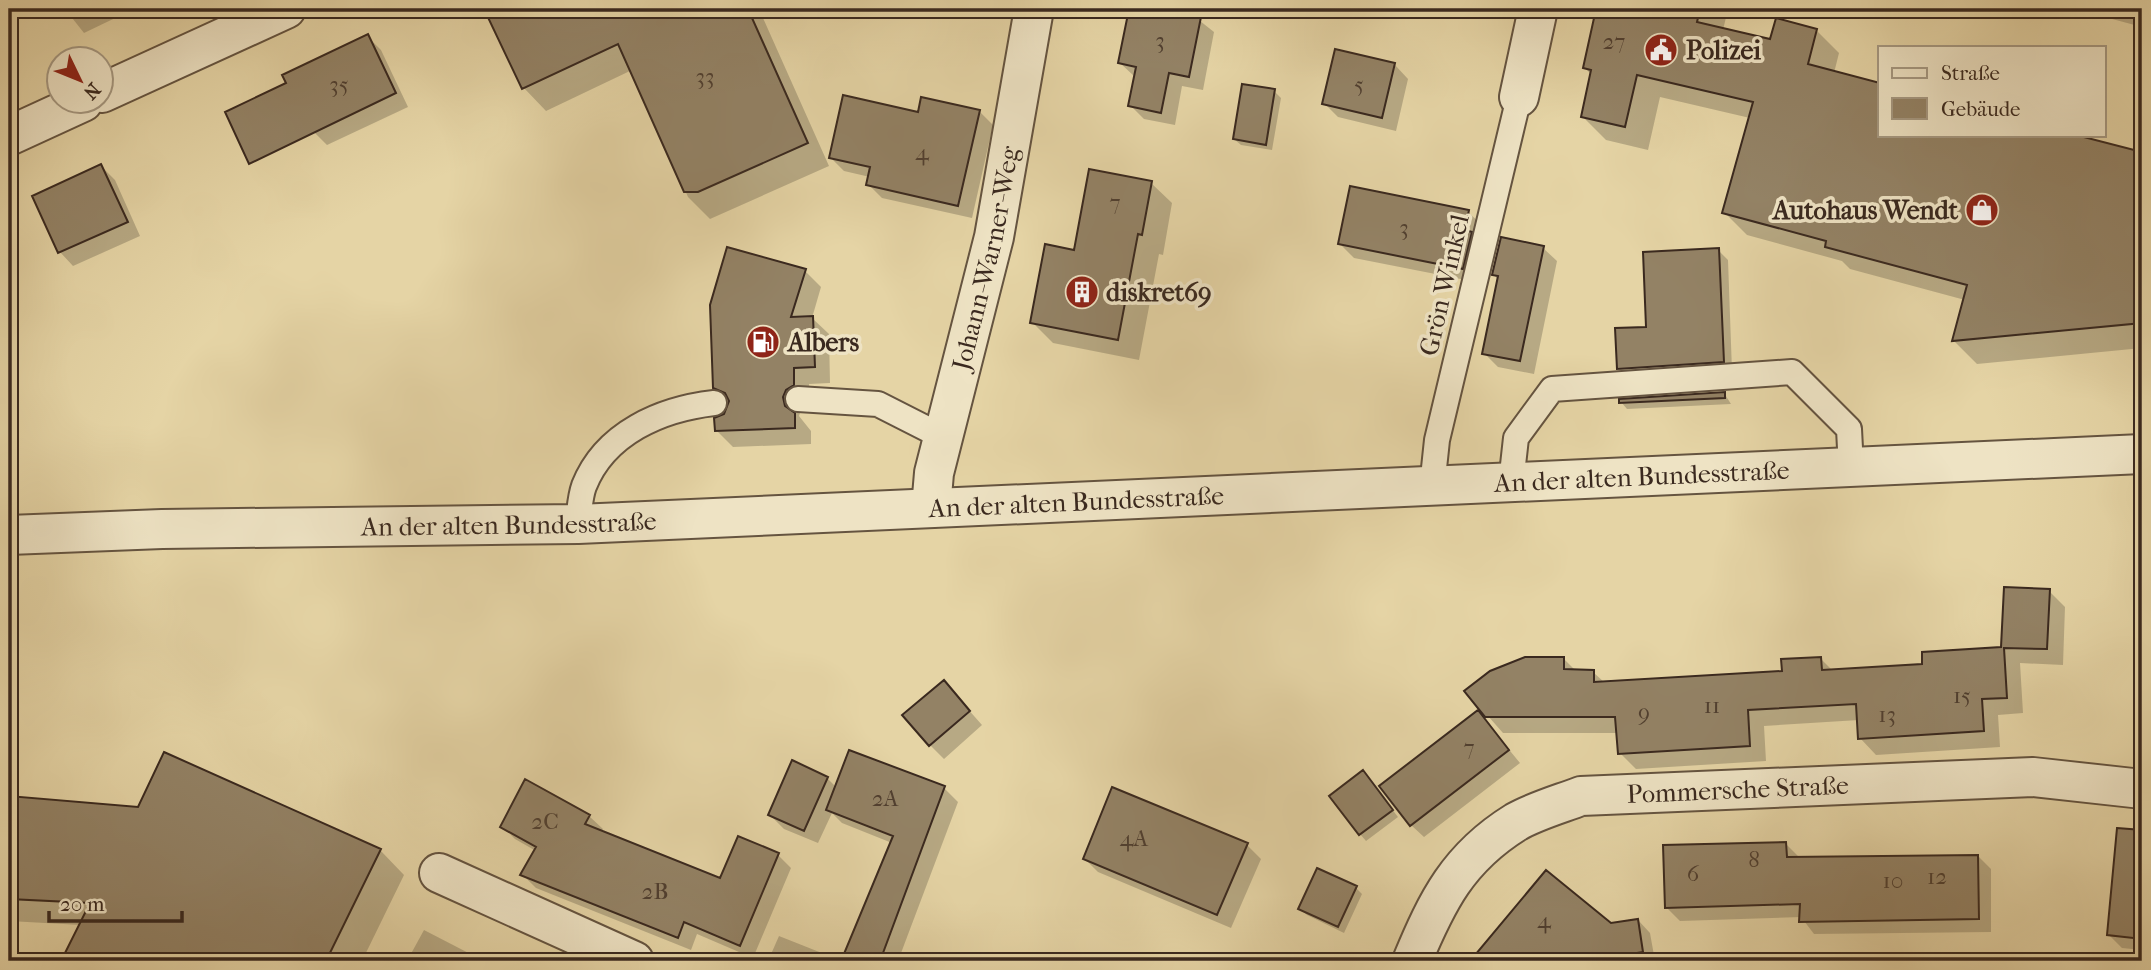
<svg xmlns="http://www.w3.org/2000/svg" width="2151" height="970" viewBox="0 0 2151 970" font-family="'IM FELL French Canon',serif">
  <style>
    .shadow { fill: #0003 }
    .building { fill: #938265; stroke: #3a291f; stroke-width: 2 }
    .lines { fill: none; stroke-linecap: round; stroke-linejoin: round }
    .service-casing { stroke: #655440; stroke-width: 28 }
    .minor-casing { stroke: #655440; stroke-width: 42 }
    .tertiary-casing { stroke: #655440; stroke-width: 42 }
    .service { stroke: #eee3c4; stroke-width: 24 }
    .minor { stroke: #eee3c4; stroke-width: 38 }
    .tertiary { stroke: #eee3c4; stroke-width: 38 }
    .labels { text-anchor: middle; stroke-width: 7; stroke-linejoin: round; paint-order: stroke }
    .number-label { font-size: 23px; fill: #503f30 }
    .poi-label { font-size: 26px; font-weight: bold; fill: #3a291f; stroke: #eee3c4; text-anchor: start }
    .street-label { font-size: 26px; fill: #3a291f; stroke: #eee3c4 }
  </style>
  <rect width="100%" height="100%" fill="#e5d4a5"/>
  <filter id="stains"><feTurbulence type="fractalNoise" baseFrequency=".00286" numOctaves="4"/><feColorMatrix values="0 0 0 0 .2 0 0 0 0 .09 0 0 0 0 .02 0 0 0 .5 -.17"/></filter>
  <radialGradient id="worn" r=".72"><stop offset=".6" stop-color="#630" stop-opacity="0"/><stop offset="1" stop-color="#630" stop-opacity=".3"/></radialGradient>
  <path class="shadow" d="M 65,9 L 134,9 L 84,33 Z
    M 486,9 L 759,9 L 829,166 L 710,219 L 688,197 L 632,70 L 546,111 L 524,88 Z
    M 1131,9 L 1195,9 L 1195,17 L 1214,32 L 1203,90 L 1182,86 L 1175,125 L 1144,119 L 1130,105 L 1134,76 L 1120,63 Z
    M 1598,9 L 1624,9 L 1646,14 L 1648,9 L 1728,9 L 1723,30 L 1771,41 L 1816,30 L 1839,53 L 1834,73 L 1880,135 L 2069,135 L 2142,154 L 2142,348 L 1977,364 L 1954,341 L 1965,300 L 1850,269 L 1842,261 L 1747,235 L 1724,212 L 1750,118 L 1660,97 L 1648,150 L 1606,140 L 1583,117 L 1592,75 L 1585,68 Z
    M 2075,9 L 2142,9 L 2142,27 Z
    M 367,36 L 381,50 L 408,107 L 327,145 L 314,132 Z
    M 1336,51 L 1395,65 L 1408,79 L 1396,131 L 1338,117 L 1324,103 Z
    M 1274,91 L 1281,98 L 1272,150 L 1241,145 L 1234,139 Z
    M 979,111 L 993,125 L 972,218 L 882,198 L 868,184 L 870,177 L 844,171 L 830,157 L 919,114 Z
    M 101,166 L 115,180 L 140,236 L 73,266 L 60,252 Z
    M 1151,183 L 1172,203 L 1163,255 L 1159,254 L 1139,360 L 1053,343 L 1032,322 L 1075,252 Z
    M 1468,212 L 1482,225 L 1476,282 L 1354,258 L 1340,244 Z
    M 1543,248 L 1557,261 L 1534,374 L 1498,367 L 1484,353 L 1499,280 L 1494,275 Z
    M 1718,250 L 1728,260 L 1732,371 L 1629,378 L 1619,369 Z
    M 805,271 L 821,287 L 812,318 L 829,334 L 830,383 L 809,384 L 810,401 L 802,406 L 799,416 L 811,431 L 811,444 L 733,447 L 716,430 L 730,403 L 715,388 Z
    M 1724,393 L 1731,404 L 1627,409 L 1621,402 Z
    M 2049,591 L 2065,607 L 2063,665 L 2020,663 L 2023,713 L 1998,715 L 2000,747 L 1876,755 L 1860,738 L 1859,720 L 1764,726 L 1766,761 L 1636,769 L 1620,753 L 1618,733 L 1503,733 L 1466,691 L 1564,659 L 1576,671 L 1593,672 L 1605,683 L 1784,673 L 1820,658 L 1833,671 L 1924,666 L 2003,649 Z
    M 944,682 L 982,725 L 944,759 L 930,745 Z
    M 1478,712 L 1520,763 L 1424,837 L 1411,825 Z
    M 827,778 L 836,787 L 944,788 L 958,802 L 898,961 L 843,961 L 892,843 L 842,823 L 832,813 L 818,843 L 784,829 L 770,815 Z
    M 1369,779 L 1398,817 L 1366,841 L 1360,834 Z
    M 526,782 L 589,816 L 603,829 L 601,832 L 721,880 L 778,855 L 791,868 L 753,958 L 697,934 L 691,950 L 536,888 L 523,875 L 536,851 L 515,839 L 502,826 Z
    M 9,797 L 139,809 L 380,850 L 404,875 L 362,961 L 63,961 L 81,925 L 9,921 Z
    M 1786,844 L 1799,857 L 1978,856 L 1991,869 L 1991,932 L 1814,934 L 1801,917 L 1680,921 L 1667,908 Z
    M 1247,845 L 1261,859 L 1231,928 L 1098,872 L 1085,859 Z
    M 1547,872 L 1610,925 L 1638,920 L 1650,933 L 1655,961 L 1473,961 Z
    M 2113,886 L 2142,889 L 2142,950 L 2122,948 L 2108,934 Z
    M 1356,888 L 1362,894 L 1344,933 L 1307,915 L 1300,909 Z
    M 424,930 L 484,961 L 407,961 Z
    M 779,936 L 842,961 L 768,961 Z"/>
  <path class="building" d="M 484,9 L 748,9 L 808,143 L 698,192 L 684,192 L 618,44 L 522,89 Z
    M 1129,9 L 1181,9 L 1180,12 L 1201,17 L 1189,77 L 1169,73 L 1161,113 L 1128,106 L 1136,67 L 1118,63 Z
    M 1596,9 L 1700,9 L 1697,22 L 1770,39 L 1776,18 L 1817,29 L 1808,64 L 1880,83 L 1880,135 L 2076,135 L 2142,152 L 2142,323 L 1952,341 L 1967,285 L 1825,247 L 1826,241 L 1722,213 L 1753,102 L 1637,75 L 1625,127 L 1581,117 L 1591,70 L 1583,68 Z
    M 368,34 L 396,93 L 249,164 L 225,112 L 286,83 L 282,75 Z
    M 1335,49 L 1395,63 L 1382,118 L 1322,104 Z
    M 1242,84 L 1275,89 L 1266,145 L 1233,139 Z
    M 843,95 L 918,112 L 921,97 L 980,110 L 958,206 L 866,185 L 870,167 L 829,158 Z
    M 101,164 L 128,222 L 58,253 L 32,196 Z
    M 1089,169 L 1152,181 L 1142,235 L 1138,234 L 1118,340 L 1030,323 L 1045,244 L 1074,250 Z
    M 1350,186 L 1469,210 L 1465,230 L 1472,232 L 1463,269 L 1338,244 Z
    M 1501,237 L 1544,246 L 1520,361 L 1482,354 L 1498,276 L 1492,275 Z
    M 727,247 L 806,269 L 791,317 L 813,316 L 815,367 L 794,368 L 794,385 L 786,390 L 783,397 L 785,406 L 795,413 L 795,428 L 715,431 L 714,418 L 724,414 L 729,401 L 725,393 L 713,388 L 710,305 Z
    M 1719,248 L 1724,362 L 1617,369 L 1615,328 L 1646,327 L 1643,252 Z
    M 1725,392 L 1725,398 L 1619,403 L 1619,399 Z
    M 2004,587 L 2050,589 L 2047,649 L 2004,648 L 2007,698 L 1982,699 L 1984,731 L 1858,739 L 1856,704 L 1748,710 L 1750,746 L 1618,754 L 1615,717 L 1485,717 L 1464,691 L 1490,671 L 1525,657 L 1564,657 L 1564,669 L 1594,670 L 1594,682 L 1782,671 L 1781,659 L 1821,657 L 1822,670 L 1922,664 L 1922,652 L 2001,647 Z
    M 944,680 L 970,711 L 929,746 L 902,715 Z
    M 1478,710 L 1509,750 L 1410,826 L 1379,786 Z
    M 849,750 L 945,786 L 880,961 L 841,961 L 893,836 L 826,810 Z
    M 164,752 L 381,849 L 326,961 L 61,961 L 90,903 L 9,899 L 9,796 L 138,807 Z
    M 792,760 L 828,777 L 804,831 L 768,815 Z
    M 1363,770 L 1393,810 L 1359,835 L 1329,796 Z
    M 525,779 L 590,815 L 585,824 L 720,878 L 738,836 L 779,853 L 740,946 L 684,922 L 678,938 L 520,875 L 536,847 L 500,827 Z
    M 1112,787 L 1248,843 L 1217,915 L 1083,859 Z
    M 2117,828 L 2142,830 L 2142,939 L 2107,935 Z
    M 1786,842 L 1787,857 L 1978,855 L 1979,919 L 1799,922 L 1800,904 L 1665,908 L 1663,845 Z
    M 1317,868 L 1357,886 L 1338,927 L 1298,909 Z
    M 1546,870 L 1611,923 L 1638,919 L 1643,952 L 1588,961 L 1470,961 Z"/>
  <g class="lines">
    <defs>
      <path id="service" d="M 798,399 L 878,404 L 943,437
        M 1511,483 L 1516,438 L 1552,389 L 1792,372 L 1849,429 L 1851,468
        M 1432,487 L 1437,440 L 1519,97
        M 578,524 C 579,512 580,497 584,486 C 605,433 661,409 714,403"/>
      <g id="minor">
        <path d="M 102,93 L 286,9"/>
        <path d="M 1519,97 L 1538,9"/>
        <path d="M 9,136 L 83,102"/>
        <path id="s1" d="M 931,508 L 934,473 L 994,237 L 1034,9"/>
        <path d="M 439,873 L 634,961"/>
        <path id="s2" d="M 1412,961 C 1437,901 1458,858 1516,822 C 1535,811 1560,804 1581,796 L 2033,777 L 2142,789"/>
      </g>
      <g id="tertiary">
        <path id="s3" d="M 9,535 L 162,529 L 578,524 L 2142,454"/>
      </g>
    </defs>
    <use href="#service" class="service-casing"/>
    <use href="#minor" class="minor-casing"/>
    <use href="#tertiary" class="tertiary-casing"/>
    <use href="#service" class="service"/>
    <use href="#minor" class="minor"/>
    <use href="#tertiary" class="tertiary"/>
  </g>
  <defs>
    <symbol id="civic-disc" viewBox="-11 -11 22 22"><circle r="9.5" fill="#8f2418" stroke="#eee3c4"/><path d="M-.6-6.5H3V-4.5H.6V-3L4-1V1h2V6H-6V1h2V-1L-.6-3ZM-1.2 2.5V6h2.4V2.5Z" fill="#fff"/></symbol>
    <symbol id="shop-disc" viewBox="-11 -11 22 22"><circle r="9.5" fill="#8f2418" stroke="#eee3c4"/><path d="M-5-2.5h2.3a2.7 3.5 0 0 1 5.4 0H5L5.5 6h-11ZM-1.5-2.5h3a1.5 2.3 0 0 0-3 0Z" fill="#fff"/></symbol>
    <symbol id="building-disc" viewBox="-11 -11 22 22"><circle r="9.5" fill="#8f2418" stroke="#eee3c4"/><path d="M-4-6H4V6H1V3H-1V6H-4ZM-2.5-4.3h1.7v1.8h-1.7ZM.8-4.3h1.7v1.8H.8ZM-2.5-1h1.7V.8h-1.7ZM.8-1h1.7V.8H.8Z" fill="#fff"/></symbol>
    <symbol id="fuel-disc" viewBox="-11 -11 22 22"><circle r="9.5" fill="#8f2418" stroke="#eee3c4"/><path d="M-5.5-6h7V0h2V4h1.3V-2.5L3-4.5l.8-.8L6-3V5H2.5V1h-1V6h-7ZM-4.2-4.7v3.2H.2V-4.7Z" fill="#fff"/></symbol>
  </defs>
  <g fill-rule="evenodd">
    <use href="#civic-disc" x="1642" y="31" width="38" height="38"/>
    <use href="#shop-disc" x="1963" y="191" width="38" height="38"/>
    <use href="#building-disc" x="1063" y="273" width="38" height="38"/>
    <use href="#fuel-disc" x="744" y="323" width="38" height="38"/>
  </g>
  <g class="labels">
    <g class="number-label">
      <text x="1160" y="48">3</text>
      <text x="1614" y="49">27</text>
      <text x="705" y="84">33</text>
      <text x="339" y="92">35</text>
      <text x="1359" y="92">5</text>
      <text x="922" y="160">4</text>
      <text x="1115" y="210">7</text>
      <text x="1404" y="235">3</text>
      <text x="1962" y="703">15</text>
      <text x="1712" y="713">11</text>
      <text x="1644" y="720">9</text>
      <text x="1887" y="722">13</text>
      <text x="1469" y="755">7</text>
      <text x="885" y="806">2A</text>
      <text x="545" y="829">2C</text>
      <text x="1134" y="846">4A</text>
      <text x="1754" y="867">8</text>
      <text x="1693" y="881">6</text>
      <text x="1937" y="884">12</text>
      <text x="1893" y="888">10</text>
      <text x="655" y="899">2B</text>
      <text x="1544" y="928">4</text>
    </g>
    <g class="poi-label">
      <text x="1686" y="59">Polizei</text>
      <text x="1958" y="219" text-anchor="end">Autohaus Wendt</text>
      <text x="1106" y="301">diskret69</text>
      <text x="788" y="351">Albers</text>
    </g>
    <g class="street-label">
      <text dy="9" stroke="none"><textPath href="#s1" startOffset="256">Johann-Warner-Weg</textPath></text>
      <text transform="translate(1444 285) rotate(-77)" y="9">Grön Winkel</text>
      <text dy="9" stroke="none"><textPath href="#s3" startOffset="1634">An der alten Bundesstraße</textPath></text>
      <text dy="9" stroke="none"><textPath href="#s3" startOffset="1068">An der alten Bundesstraße</textPath></text>
      <text dy="9" stroke="none"><textPath href="#s3" startOffset="500">An der alten Bundesstraße</textPath></text>
      <text dy="9" stroke="none"><textPath href="#s2" startOffset="404">Pommersche Straße</textPath></text>
    </g>
  </g>
  <rect width="2151" height="970" fill="none" stroke="#e5d4a5" stroke-width="35"/>
  <rect x="10" y="10" width="2130" height="949" fill="none" stroke="#3a291f" stroke-width="3.5"/>
  <rect x="18" y="18" width="2116" height="935" fill="none" stroke="#3a291f" stroke-width="2"/>
  <rect x="1878" y="46" width="228" height="91" fill="#eee3c4" stroke="#a69982" stroke-width="2"/>
  <rect x="1892" y="68" width="35" height="10" fill="#eee3c4" stroke="#a69982" stroke-width="2"/>
  <text x="1941" y="80" font-size="21" fill="#3a291f">Straße</text>
  <rect x="1892" y="98" width="35" height="21" fill="#938265" stroke="#a69982" stroke-width="2"/>
  <text x="1941" y="116" font-size="21" fill="#3a291f">Gebäude</text>
  <g transform="translate(80 80) rotate(133)"><circle r="33" fill="#eee3c4" stroke="#a69982" stroke-width="2"/>
  <path d="M0-5L12 26L0 18L-12 26Z" fill="#8f2418"/>
  <text y="-10" font-size="19" font-weight="bold" text-anchor="middle" fill="#3a291f">N</text>
  </g>
  <path d="M49 911v10h133v-10" fill="none" stroke="#3a291f" stroke-width="3.5"/>
  <text x="60" y="911" font-size="21" fill="#3a291f" stroke="#eee3c4" stroke-width="5" paint-order="stroke">20 m</text>
  <rect width="100%" height="100%" filter="url(#stains)"/>
  <rect width="100%" height="100%" fill="url(#worn)"/>
</svg>
